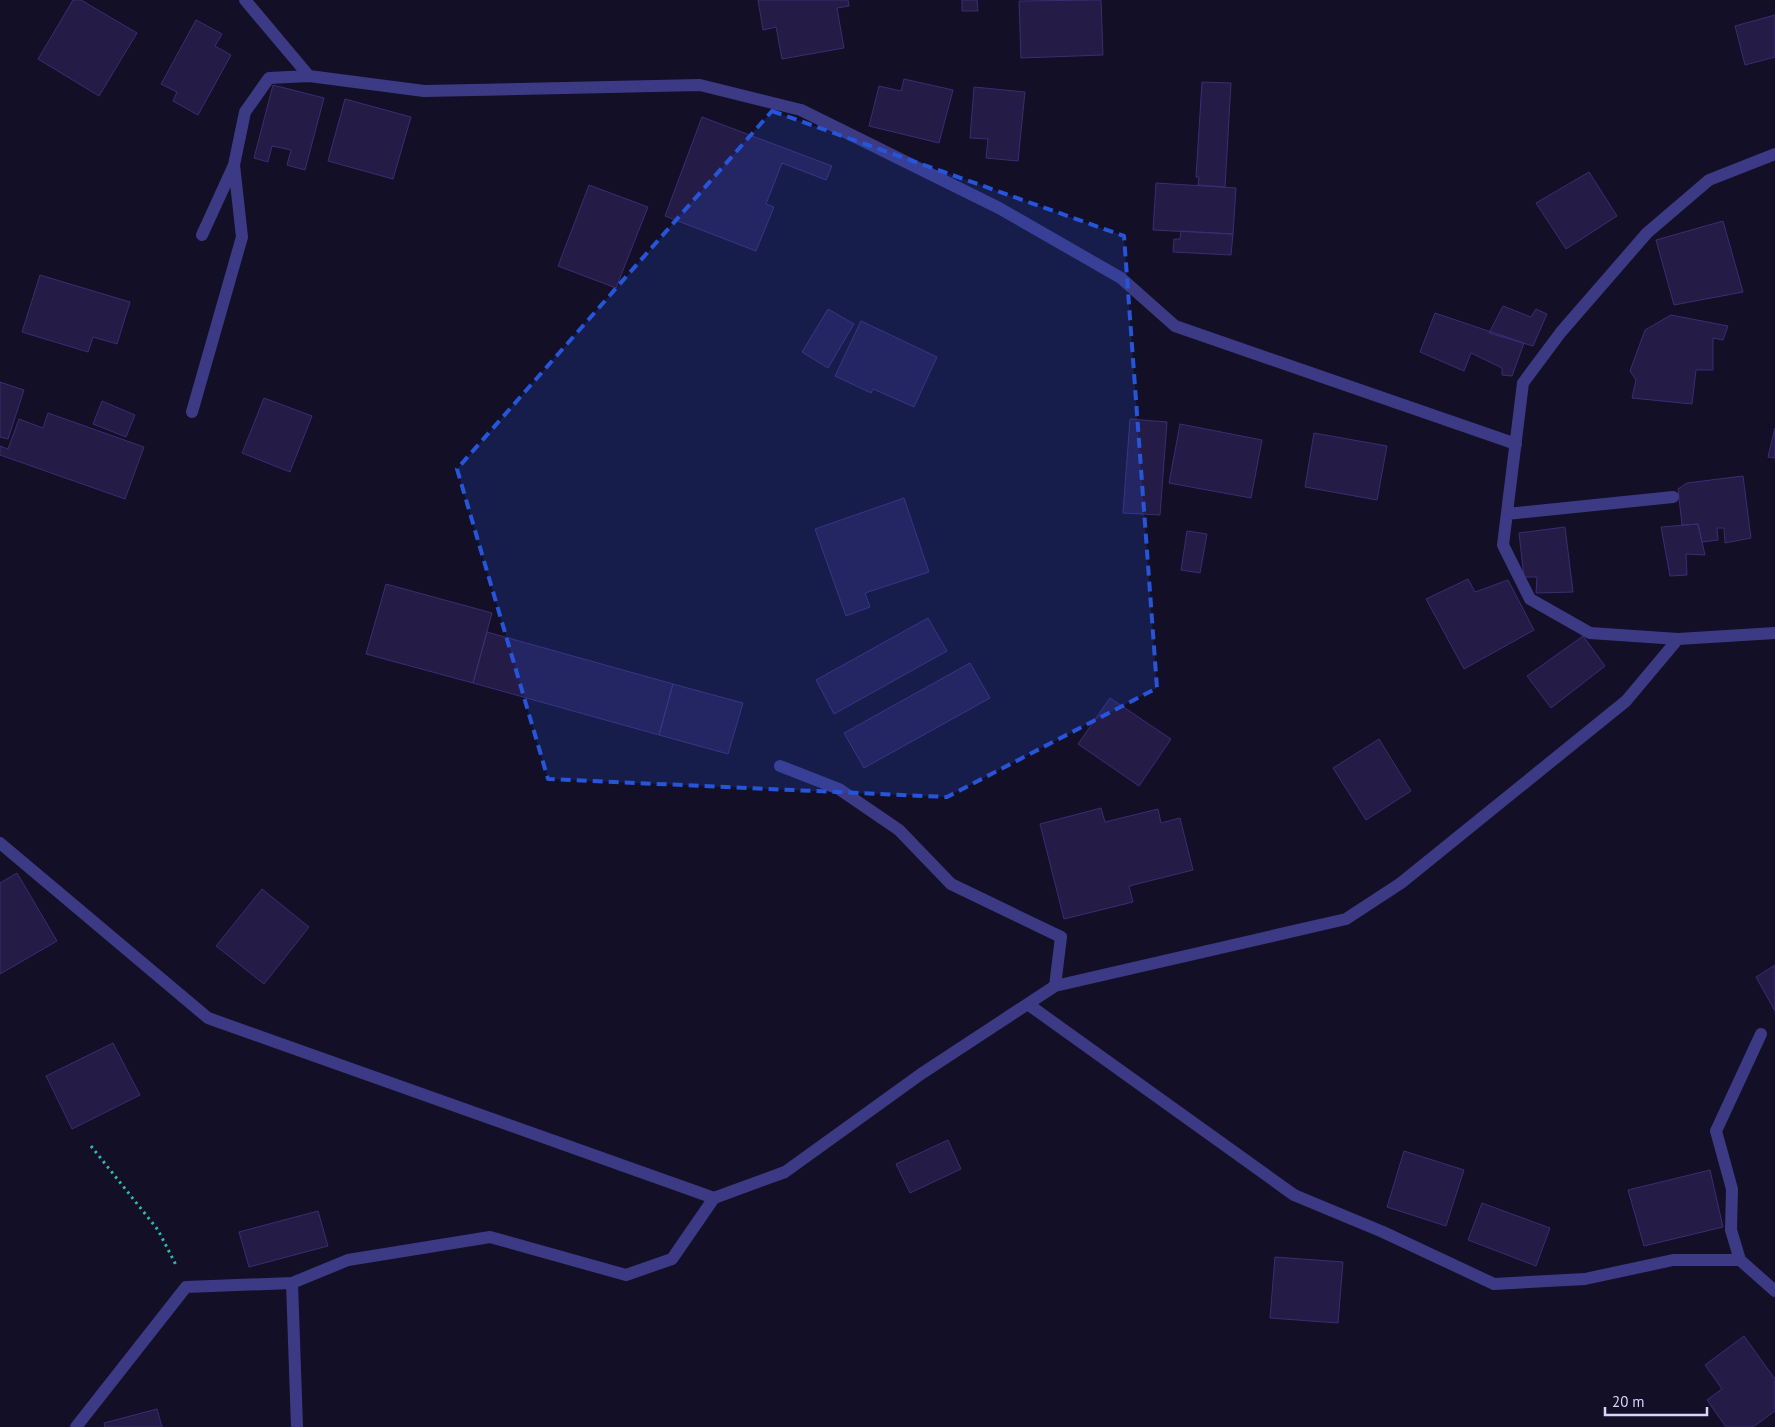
<svg xmlns="http://www.w3.org/2000/svg" width="1775" height="1427" viewBox="0 0 1775 1427" font-family="'PT Sans',sans-serif">
  <style>
    .building { fill: #241b47; stroke: #3b2d73 }
    .lines { fill: none; stroke-linecap: round; stroke-linejoin: round }
    .path { stroke: #2fb8b0; stroke-width: 3; stroke-dasharray: 2.5 4; stroke-linecap: butt }
    .street { stroke: #3d3a85; stroke-width: 12 }
    .marked { fill: #2655da; fill-opacity: 0.2; stroke: #2655da; stroke-width: 4; stroke-dasharray: 10 6; stroke-linejoin: round }
  </style>
  <rect width="100%" height="100%" fill="#130f26"/>
  <path class="building" d="M 73,0 L 81,0 L 137,33 L 99,96 L 38,59 Z
    M 758,0 L 848,0 L 849,6 L 837,8 L 844,48 L 782,59 L 776,27 L 763,30 Z
    M 962,0 L 977,0 L 978,11 L 962,11 Z
    M 1101,0 L 1103,55 L 1021,58 L 1019,1 Z
    M 1775,15 L 1775,57 L 1745,65 L 1735,26 Z
    M 196,20 L 222,34 L 215,46 L 231,55 L 198,115 L 173,101 L 177,92 L 161,84 Z
    M 904,79 L 953,90 L 939,143 L 869,126 L 879,86 L 901,91 Z
    M 1202,82 L 1231,83 L 1225,187 L 1198,185 L 1199,177 L 1196,177 Z
    M 273,85 L 324,98 L 305,170 L 287,165 L 291,150 L 272,146 L 268,162 L 254,158 Z
    M 974,87 L 1025,92 L 1018,161 L 986,158 L 988,139 L 970,138 Z
    M 345,99 L 411,117 L 393,179 L 328,161 Z
    M 702,117 L 832,166 L 826,180 L 782,163 L 766,204 L 774,207 L 756,251 L 665,216 Z
    M 1589,172 L 1617,216 L 1566,249 L 1536,203 Z
    M 1156,183 L 1236,188 L 1233,234 L 1153,230 Z
    M 589,185 L 648,207 L 616,288 L 558,266 Z
    M 1723,221 L 1743,292 L 1674,305 L 1656,240 Z
    M 1181,231 L 1233,234 L 1231,255 L 1173,252 L 1174,239 L 1180,239 Z
    M 40,275 L 130,302 L 117,344 L 93,337 L 88,352 L 22,332 Z
    M 1503,306 L 1531,317 L 1536,309 L 1547,314 L 1533,346 L 1489,333 Z
    M 828,309 L 854,324 L 828,368 L 802,352 Z
    M 1435,313 L 1524,343 L 1512,376 L 1502,375 L 1502,368 L 1471,353 L 1464,371 L 1420,352 Z
    M 1671,315 L 1728,326 L 1723,340 L 1713,338 L 1713,370 L 1696,370 L 1692,404 L 1632,398 L 1636,380 L 1630,371 L 1645,330 Z
    M 861,321 L 937,357 L 914,407 L 873,389 L 871,393 L 835,376 Z
    M 0,382 L 24,390 L 8,439 L 0,437 Z
    M 264,398 L 312,416 L 290,472 L 242,453 Z
    M 102,401 L 135,415 L 126,437 L 93,424 Z
    M 48,413 L 144,447 L 125,499 L 0,455 L 0,446 L 8,449 L 19,419 L 43,428 Z
    M 1130,419 L 1167,422 L 1160,515 L 1123,513 Z
    M 1180,424 L 1262,440 L 1251,498 L 1169,483 Z
    M 1775,428 L 1775,458 L 1768,457 Z
    M 1314,433 L 1387,446 L 1377,500 L 1305,487 Z
    M 1743,476 L 1751,538 L 1725,543 L 1724,528 L 1717,528 L 1718,540 L 1702,542 L 1698,524 L 1682,525 L 1678,489 L 1687,483 Z
    M 904,498 L 929,572 L 865,593 L 870,607 L 846,616 L 815,529 Z
    M 1698,524 L 1705,555 L 1686,554 L 1687,575 L 1670,576 L 1661,527 Z
    M 1565,527 L 1573,592 L 1536,593 L 1537,577 L 1524,577 L 1519,533 Z
    M 1187,531 L 1207,534 L 1200,573 L 1181,570 Z
    M 1468,579 L 1475,592 L 1508,580 L 1534,630 L 1464,669 L 1426,599 Z
    M 386,584 L 492,613 L 473,683 L 366,654 Z
    M 928,618 L 947,651 L 834,714 L 816,680 Z
    M 487,632 L 673,684 L 659,735 L 473,683 Z
    M 1583,636 L 1605,666 L 1551,708 L 1527,676 Z
    M 970,663 L 990,698 L 864,768 L 844,733 Z
    M 673,684 L 743,703 L 728,754 L 659,735 Z
    M 1110,698 L 1171,739 L 1139,786 L 1078,744 Z
    M 1379,739 L 1411,791 L 1366,820 L 1333,768 Z
    M 1101,808 L 1105,822 L 1158,809 L 1161,823 L 1180,818 L 1193,870 L 1129,886 L 1133,902 L 1064,919 L 1040,824 Z
    M 17,873 L 57,941 L 0,974 L 0,883 Z
    M 262,889 L 309,927 L 264,984 L 216,946 Z
    M 1775,965 L 1775,1011 L 1756,977 Z
    M 113,1043 L 140,1095 L 72,1129 L 46,1076 Z
    M 948,1140 L 961,1169 L 910,1193 L 896,1164 Z
    M 1404,1151 L 1464,1170 L 1446,1226 L 1387,1207 Z
    M 1710,1170 L 1723,1227 L 1644,1246 L 1628,1190 Z
    M 1482,1203 L 1550,1228 L 1536,1266 L 1468,1240 Z
    M 318,1211 L 328,1246 L 249,1267 L 239,1232 Z
    M 1275,1257 L 1343,1262 L 1338,1323 L 1270,1318 Z
    M 1744,1336 L 1775,1379 L 1775,1411 L 1753,1427 L 1726,1427 L 1707,1400 L 1722,1389 L 1705,1365 Z
    M 157,1409 L 162,1427 L 105,1427 L 104,1423 Z"/>
  <g class="lines">
    <path class="path" d="M 91,1146 L 158,1230 L 176,1265"/>
    <path class="street" d="M 245,0 L 309,76 L 424,91 L 700,85 L 801,110 L 999,208 L 1121,278 L 1175,326 L 1516,444
      M 1775,154 L 1709,180 L 1647,233 L 1561,332 L 1523,383 L 1503,545 L 1530,599 L 1590,633 L 1678,639 L 1775,633
      M 202,235 L 234,165 L 245,112 L 269,78 L 309,76
      M 192,412 L 242,237 L 234,165
      M 1507,514 L 1673,497
      M 780,766 L 839,789 L 899,830 L 951,884 L 1061,937 L 1055,986
      M 0,843 L 208,1018 L 714,1198
      M 1029,1005 L 1294,1195 L 1383,1232 L 1494,1284 L 1585,1279 L 1673,1260 L 1740,1260 L 1775,1291
      M 1740,1260 L 1731,1230 L 1732,1189 L 1716,1131 L 1761,1034
      M 292,1283 L 297,1427
      M 76,1427 L 186,1287 L 292,1283 L 348,1260 L 490,1237 L 626,1275 L 672,1259 L 714,1198 L 785,1172 L 921,1074 L 1055,986 L 1346,919 L 1401,883 L 1626,701 L 1678,639"/>
  </g>
  <path class="marked" d="M 772,111 L 1124,236 L 1157,688 L 947,797 L 548,779 L 457,469 Z"/>
  <path d="M1605 1407v8h102v-8" fill="none" stroke="#d9d4ff" stroke-width="2.5"/>
  <text x="1612" y="1407" font-size="15" fill="#d9d4ff" stroke="#130f26" stroke-width="4" paint-order="stroke">20 m</text>
</svg>
